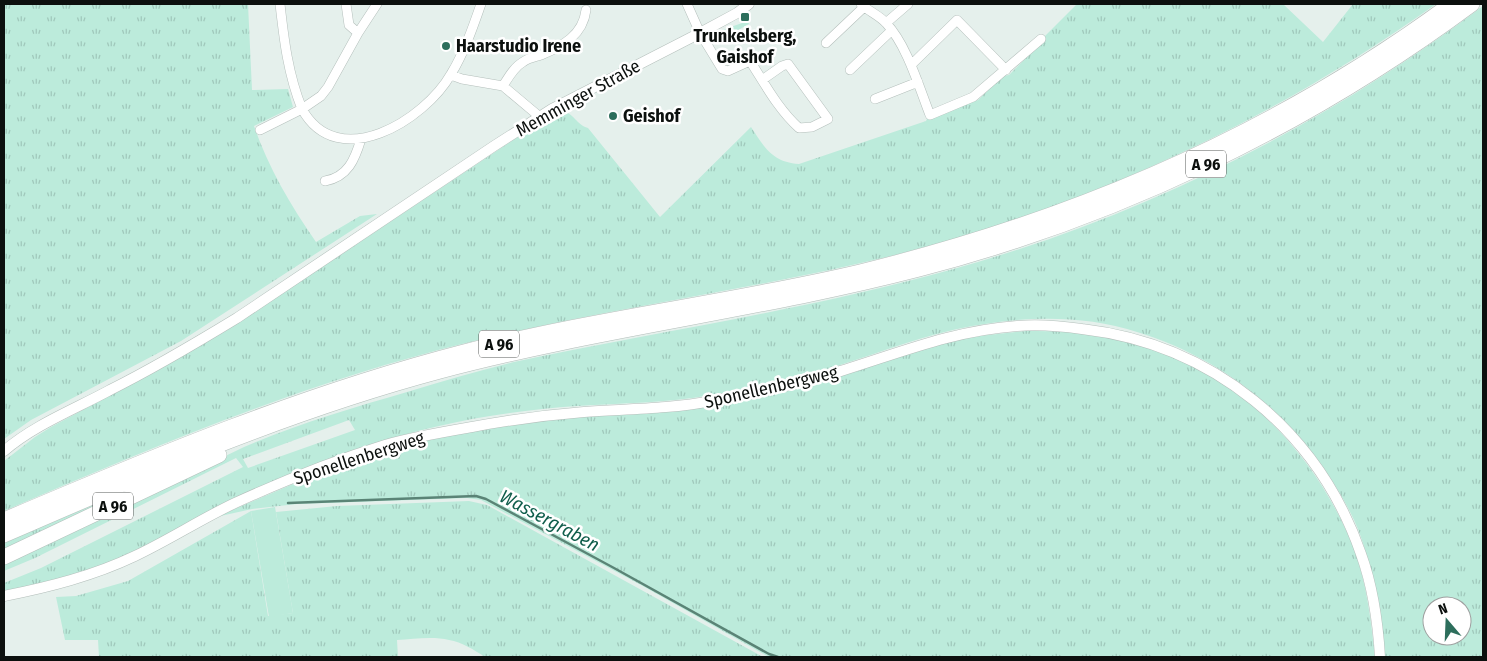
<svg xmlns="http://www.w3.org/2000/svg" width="1487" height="661" viewBox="0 0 1487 661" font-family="'Fira Sans Condensed',sans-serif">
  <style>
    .grass { fill: url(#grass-tufts); fill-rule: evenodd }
    .green { fill: #bcebdb }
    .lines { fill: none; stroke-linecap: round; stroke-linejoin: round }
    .stream { stroke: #5a8476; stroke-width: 2.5 }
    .minor-casing { stroke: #b4bfbb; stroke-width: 10 }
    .tertiary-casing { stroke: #b4bfbb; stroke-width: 11 }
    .motorway-casing { stroke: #b4bfbb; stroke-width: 16 }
    .minor { stroke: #fff; stroke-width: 9 }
    .tertiary { stroke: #fff; stroke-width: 10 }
    .motorway { stroke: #fff; stroke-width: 15 }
    .poi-dot { fill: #2d6e5c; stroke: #fff; stroke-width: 2 }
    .labels { text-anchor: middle; stroke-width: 5; stroke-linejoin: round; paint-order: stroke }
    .shield { fill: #fff; stroke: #555856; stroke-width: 1 }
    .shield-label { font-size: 16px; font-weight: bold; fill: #0c100e }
    .poi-label { font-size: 18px; font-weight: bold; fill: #0c100e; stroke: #fff; text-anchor: start }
    .street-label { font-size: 18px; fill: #0c100e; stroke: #fff }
    .water-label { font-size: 19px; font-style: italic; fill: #105e4c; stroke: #fff }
  </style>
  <defs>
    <pattern id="grass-tufts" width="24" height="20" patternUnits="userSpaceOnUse" patternTransform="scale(1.25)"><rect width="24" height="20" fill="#bcebdb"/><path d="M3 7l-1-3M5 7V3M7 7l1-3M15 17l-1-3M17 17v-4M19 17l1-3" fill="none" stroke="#a0c8bb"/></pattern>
  </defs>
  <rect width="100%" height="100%" fill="#e5f0ec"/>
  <path class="grass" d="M 4,4 L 248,4 L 252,90 L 288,89 L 293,107 L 254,126 C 268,167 291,206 316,242 L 360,216 L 377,214 L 181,341 L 31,420 L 4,439 Z
    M 1077,4 L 1283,4 L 1323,42 L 1353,4 L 1436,4 C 1274,120 1089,206 895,255 C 753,290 608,308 466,343 C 307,382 154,446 4,511 L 4,461 L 35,437 L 51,427 L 165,366 L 229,329 L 513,140 L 557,113 C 572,107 575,125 588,128 L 660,217 L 751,127 C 765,148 772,162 799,164 L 926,121 L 928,117 L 978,100 L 1003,76 L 1009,75 L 1042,42 L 1043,38 Z
    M 1483,6 L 1483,657 L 1384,657 C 1377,612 1373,561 1354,520 C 1311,429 1232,361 1137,332 C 1085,315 1025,316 972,326 C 926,334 882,352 837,366 C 796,380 753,387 711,395 C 666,403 622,403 577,406 C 506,411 433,423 366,447 L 182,529 L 92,571 L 4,593 L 4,583 L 41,568 L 243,467 L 236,458 L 35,558 L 4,571 L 4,563 L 244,447 C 297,424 352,408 407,392 C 443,381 478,371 514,362 C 659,331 807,310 950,270 C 1142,217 1324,126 1483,6 ZM 349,420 L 355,430 L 248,468 L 243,459 ZM 1432,606 L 1462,606 L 1462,636 L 1432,636 Z
    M 748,21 L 749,24 L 711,45 L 709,39 L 716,32 Z
    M 1026,331 C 1056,331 1088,331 1117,339 C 1134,344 1154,349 1171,356 C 1256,391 1321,465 1354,549 C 1367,584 1371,621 1375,657 L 769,657 L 641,585 L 481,500 L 467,498 L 297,504 L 252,509 L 216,517 L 321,472 L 385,450 L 413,442 L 513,424 L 767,393 L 810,385 L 943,343 L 970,337 Z
    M 150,480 L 4,554 L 4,543 Z
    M 469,501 L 487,505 L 763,657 L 485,657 C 474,650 462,642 449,640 C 433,636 414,639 397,640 L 398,657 L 99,657 L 98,640 L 65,640 L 56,597 L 76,596 L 128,581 L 251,511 L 268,616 L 293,613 L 276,512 L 337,506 Z"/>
  <path class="green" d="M 275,507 L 293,613 L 269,617 L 251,511 Z"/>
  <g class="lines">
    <path class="stream" d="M 288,503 L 476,496 L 486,499 L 614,568 L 769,654 L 778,657"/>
    <defs>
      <path id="minor" d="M 346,4 L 349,25 L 358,33
        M 377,4 L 358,33 L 328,87 L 321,96 L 302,109 C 338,174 425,120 451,74 C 464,53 473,27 481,4
        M 687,4 L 700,33 L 722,69 L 728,71 L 750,61 C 765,84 778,109 799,128 L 812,127 L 828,119 L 788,64 L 782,66 L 762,80
        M 861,4 C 868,11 879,15 886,23 C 907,45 919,87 930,115 L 973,97 L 1041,39
        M 886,23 L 908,4
        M 826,43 L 864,7
        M 911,65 L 957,20 L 1006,70
        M 850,70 L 891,31
        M 451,75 L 462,79 L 503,86 L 540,117
        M 503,86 C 508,78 514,67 523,62 C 528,58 535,57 541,55 C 563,46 583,35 586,10
        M 875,99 L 918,82
        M 260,130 L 302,109 C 288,74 284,40 280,4
        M 325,181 C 348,177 355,159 361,139"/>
      <path id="tertiary" d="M 4,451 C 34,425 75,409 110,390 C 154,368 196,343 237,318 L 494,146 L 552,109 L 700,33 L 737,13 L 749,4
        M 4,596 C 49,587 93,576 135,556 C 169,540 201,519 235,503 C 281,482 336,460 385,445 C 413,437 443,432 472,427 C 509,420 546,415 584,412 C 627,409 670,409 712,401 C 752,394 792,386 831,374 C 895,355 949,331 1017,326 C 1039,324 1061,326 1082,329 C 1212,344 1318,430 1361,554 C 1373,587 1378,623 1380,657"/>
      <path id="motorway" d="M 4,520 C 154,456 305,393 464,352 C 594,318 729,303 860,272 C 1072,220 1275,134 1451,4
        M 4,535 C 146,473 290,411 440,371 C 598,329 761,310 919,269 C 1117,218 1308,126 1472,4
        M 4,557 L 219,455"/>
    </defs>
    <use href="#minor" class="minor-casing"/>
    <use href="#tertiary" class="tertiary-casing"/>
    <use href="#motorway" class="motorway-casing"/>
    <use href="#minor" class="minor"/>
    <use href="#tertiary" class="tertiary"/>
    <use href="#motorway" class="motorway"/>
  </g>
  <g class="poi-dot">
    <rect x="740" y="12" width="10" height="10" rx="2.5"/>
    <circle cx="446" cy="46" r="5"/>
    <circle cx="613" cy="116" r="5"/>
  </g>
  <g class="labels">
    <g class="shield">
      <rect x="1186" y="150.5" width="40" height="27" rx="4"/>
      <rect x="479" y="330.5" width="40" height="27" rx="4"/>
      <rect x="93" y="492.5" width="40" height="27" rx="4"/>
    </g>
    <g class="shield-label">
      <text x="1206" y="170">A 96</text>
      <text x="499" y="350">A 96</text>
      <text x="113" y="512">A 96</text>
    </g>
    <g class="poi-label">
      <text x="745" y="42" text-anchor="middle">Trunkelsberg,<tspan x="745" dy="21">Gaishof</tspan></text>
      <text x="456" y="52">Haarstudio Irene</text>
      <text x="623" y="122">Geishof</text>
    </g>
    <g class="street-label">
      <text transform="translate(578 98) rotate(-29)" y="6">Memminger Straße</text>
      <text transform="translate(771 387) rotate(-13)" y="6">Sponellenbergweg</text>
      <text transform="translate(359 458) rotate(-18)" y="6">Sponellenbergweg</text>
    </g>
    <g class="water-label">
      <text transform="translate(550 520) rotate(28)" y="7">Wassergraben</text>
    </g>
  </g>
  <rect width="1487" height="661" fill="none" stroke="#0c100e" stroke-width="10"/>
  <g transform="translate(1447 621) rotate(341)"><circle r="24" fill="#ffffff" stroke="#9e9f9f"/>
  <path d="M0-4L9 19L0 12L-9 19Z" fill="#2d6e5c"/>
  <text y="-8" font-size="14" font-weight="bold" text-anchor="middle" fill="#0c100e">N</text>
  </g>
</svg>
